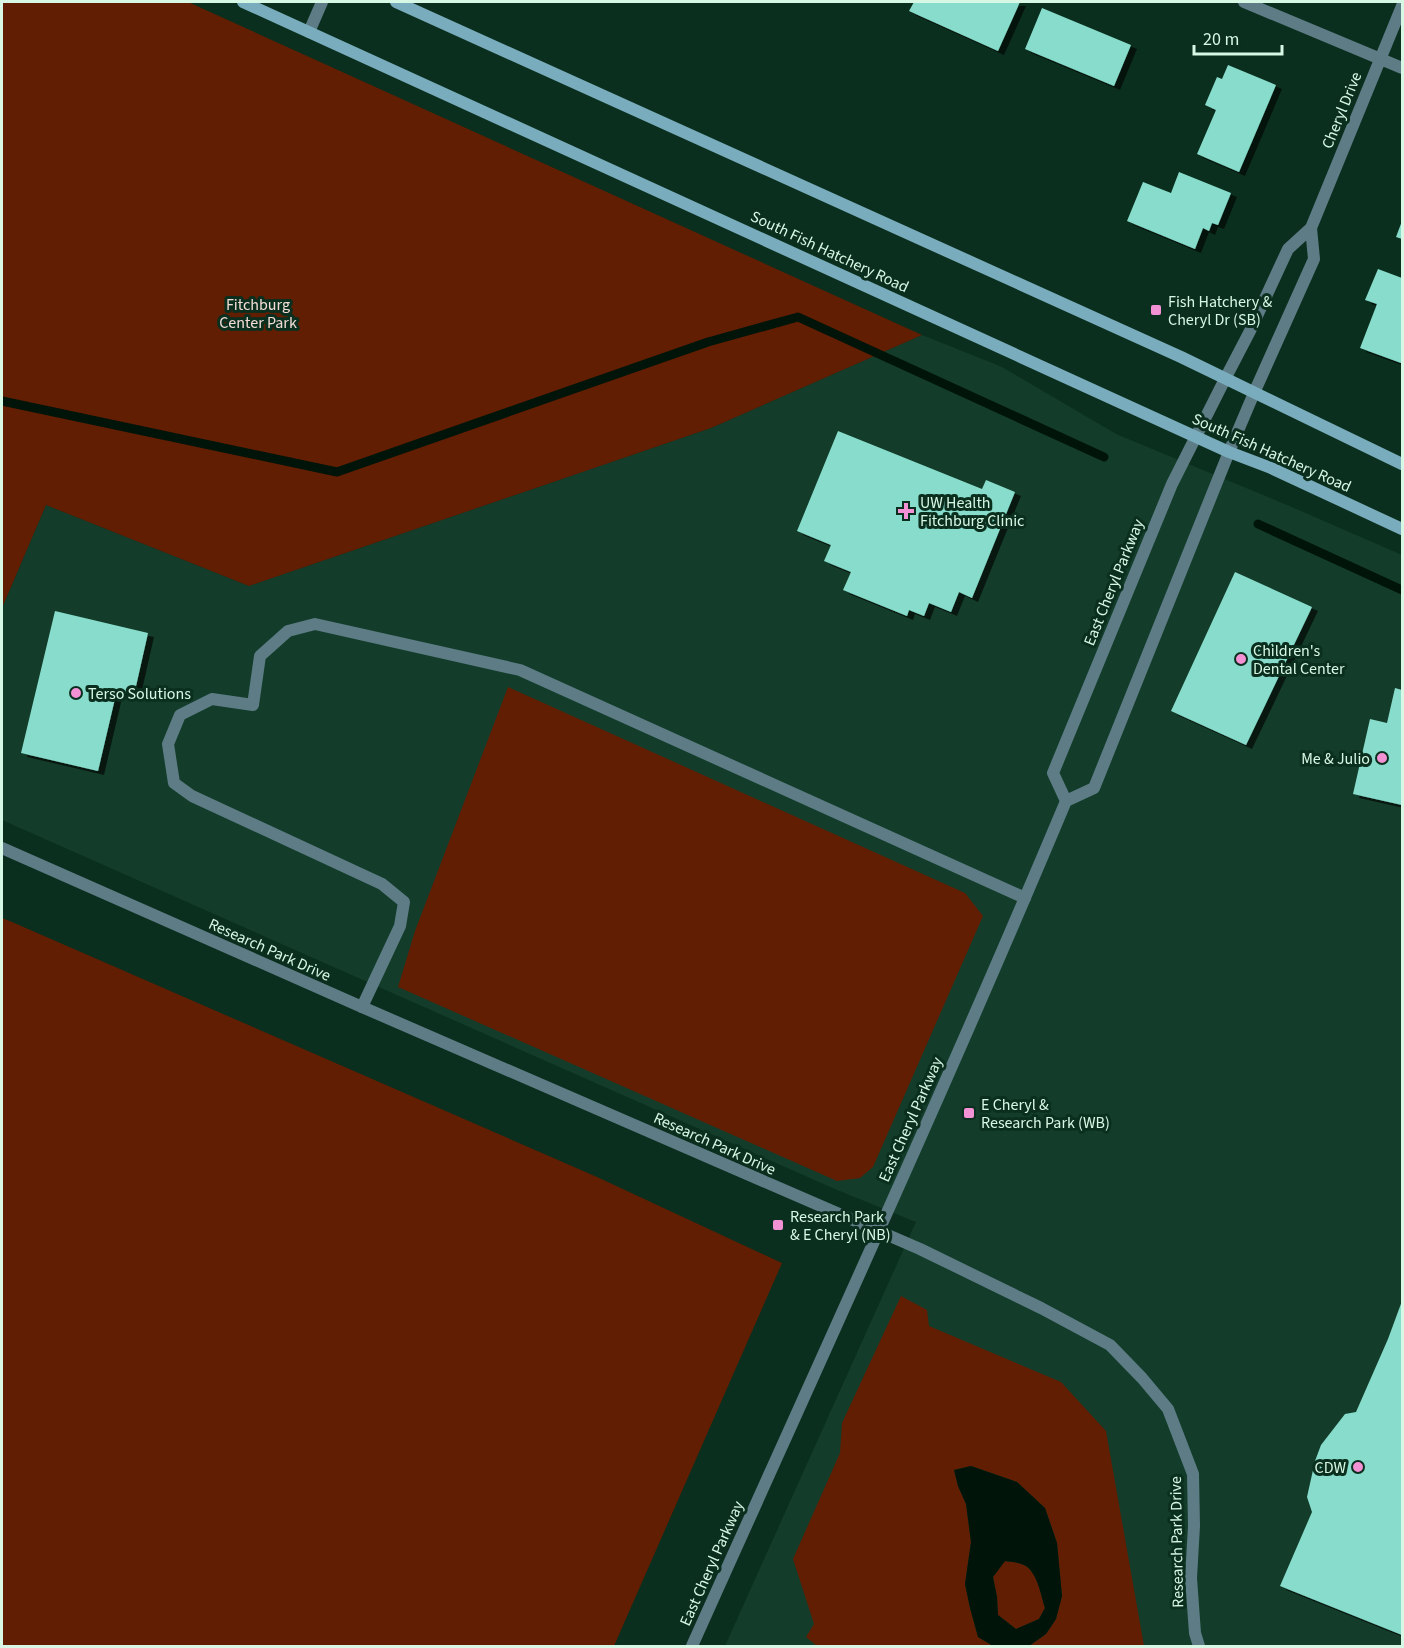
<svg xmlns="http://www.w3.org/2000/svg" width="1404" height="1648" viewBox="0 0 1404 1648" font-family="'Source Sans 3',sans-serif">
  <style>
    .built { fill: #133d2a }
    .green { fill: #611e03 }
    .water { fill: #001409; fill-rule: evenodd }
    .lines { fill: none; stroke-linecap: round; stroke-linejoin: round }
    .stream { stroke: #001409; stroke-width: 9 }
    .building { fill: #88dccb; filter: url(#shadow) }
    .service { stroke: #5d7c86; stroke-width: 12 }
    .minor { stroke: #5d7c86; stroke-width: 12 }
    .tertiary { stroke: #5d7c86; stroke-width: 12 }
    .secondary { stroke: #79acbc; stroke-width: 12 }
    .poi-dot { fill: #f391d5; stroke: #0b2f1e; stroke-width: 2 }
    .labels { text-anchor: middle; stroke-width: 6; stroke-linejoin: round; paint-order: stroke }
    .street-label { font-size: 16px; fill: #d6f8e4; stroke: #0b2f1e }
    .poi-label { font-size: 16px; fill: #d6f8e4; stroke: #0b2f1e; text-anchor: start }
    .park-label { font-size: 16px; fill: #f4ddd6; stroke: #0b2f1e }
  </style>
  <defs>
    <filter id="shadow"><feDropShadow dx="6" dy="4" stdDeviation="0" flood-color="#0009"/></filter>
  </defs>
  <rect width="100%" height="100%" fill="#0b2f1e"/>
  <path class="built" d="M 922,335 L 1002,367 L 1116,434 L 1294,508 L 1402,555 L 1402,1646 L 725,1646 L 916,1222 L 835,1189 L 2,820 L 2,608 L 46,505 L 249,586 L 711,428 Z"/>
  <path class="green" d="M 2,2 L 188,2 L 922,335 L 711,428 L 249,586 L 46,505 L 2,608 Z
    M 508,687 L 965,893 L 983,916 L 873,1167 L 860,1178 L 837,1181 L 398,987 L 415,931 Z
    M 2,918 L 12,922 L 597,1177 L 782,1263 L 614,1646 L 2,1646 Z
    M 901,1296 L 927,1310 L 929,1326 L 1061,1382 L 1106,1431 L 1144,1646 L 1029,1646 L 1046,1634 L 1056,1619 L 1062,1596 L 1057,1543 L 1045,1508 L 1017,1482 L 971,1466 L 954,1470 L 958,1486 L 966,1504 L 971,1542 L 965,1584 L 970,1608 L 978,1637 L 993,1646 L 817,1646 L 806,1637 L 814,1624 L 793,1559 L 840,1453 L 842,1423 Z
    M 1005,1561 C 1011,1562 1019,1562 1024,1565 C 1037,1571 1041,1595 1045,1608 L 1039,1619 L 1016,1629 L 998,1615 L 997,1597 L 993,1577 Z"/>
  <path class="water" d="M 971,1466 L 1017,1482 L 1045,1508 L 1057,1543 L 1062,1596 L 1056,1619 L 1046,1634 L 1029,1646 L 993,1646 L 978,1637 L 970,1608 L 965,1584 L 971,1542 L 966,1504 L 958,1486 L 954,1470 ZM 1005,1561 C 1011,1562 1018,1562 1024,1565 C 1037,1571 1041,1595 1045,1608 L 1039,1619 L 1016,1629 L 998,1615 L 997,1597 L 993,1577 Z"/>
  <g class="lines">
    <path class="stream" d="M 2,401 L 337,472 L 708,342 L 798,317 L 1104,457
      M 1258,524 L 1402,590"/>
  </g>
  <path class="building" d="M 914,2 L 1020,2 L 998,51 L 909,11 Z
    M 1042,8 L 1131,45 L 1114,86 L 1025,49 Z
    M 1228,65 L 1276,85 L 1239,172 L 1197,154 L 1216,110 L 1205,105 L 1217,77 L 1222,79 Z
    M 1179,172 L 1231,193 L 1218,225 L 1212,223 L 1209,231 L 1203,228 L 1195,249 L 1127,221 L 1143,182 L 1171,193 Z
    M 1402,221 L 1402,239 L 1396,237 Z
    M 1378,269 L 1402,278 L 1402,358 L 1401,363 L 1360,348 L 1377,304 L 1365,300 Z
    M 838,431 L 982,489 L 986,480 L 1015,492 L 972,598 L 959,592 L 951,612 L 929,603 L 924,616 L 909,610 L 907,616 L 843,590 L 851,572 L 824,561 L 831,545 L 797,531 Z
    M 1235,572 L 1312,607 L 1246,745 L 1171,711 Z
    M 55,611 L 148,633 L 134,695 L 117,690 L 98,771 L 21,753 Z
    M 1395,688 L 1402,690 L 1402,805 L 1353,794 L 1370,719 L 1387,723 Z
    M 1402,1301 L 1402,1635 L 1280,1586 L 1312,1512 L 1307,1497 L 1315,1461 L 1321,1445 L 1345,1414 L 1356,1412 L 1388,1339 Z"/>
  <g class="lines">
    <path class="service" d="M 309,32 L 322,2
      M 362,1007 L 400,926 L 404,902 L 382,884 L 192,796 L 174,783 L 168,744 L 180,715 L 212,699 L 253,705 L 260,656 L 288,631 L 315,624 L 520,670 L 1025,898"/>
    <path class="minor" d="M 1244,2 L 1402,68
      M 1225,379 L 1250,331 L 1288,249 L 1311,228 L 1402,6
      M 1254,393 L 1314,259 L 1311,228
      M 2,848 L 362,1007 L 920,1249 L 1041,1308 L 1110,1345 L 1142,1378 L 1168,1409 L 1193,1474 L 1194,1526 L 1191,1578 L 1195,1633 L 1199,1646"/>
    <path class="tertiary" d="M 1066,801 L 1053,773 L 1172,484 L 1225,379
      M 692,1646 C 818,1365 947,1085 1066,801 L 1094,788 L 1229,452 L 1254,393"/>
    <path class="secondary" d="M 243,2 L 1229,452 L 1271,468 L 1402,529
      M 396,2 L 1181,357 L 1402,464"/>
  </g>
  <g class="poi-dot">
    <rect x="1150" y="304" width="12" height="12" rx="3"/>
    <path d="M903 502h6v6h6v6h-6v6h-6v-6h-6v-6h6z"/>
    <circle cx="1241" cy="659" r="6"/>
    <circle cx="76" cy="693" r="6"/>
    <circle cx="1382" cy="758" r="6"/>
    <rect x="963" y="1107" width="12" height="12" rx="3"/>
    <rect x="772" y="1219" width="12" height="12" rx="3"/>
    <circle cx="1358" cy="1467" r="6"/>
  </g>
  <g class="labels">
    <g class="street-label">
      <text transform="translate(1341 110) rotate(-68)" y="6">Cheryl Drive</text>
      <text transform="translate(830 251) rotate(25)" y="6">South Fish Hatchery Road</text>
      <text transform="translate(1272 452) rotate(24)" y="6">South Fish Hatchery Road</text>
      <text transform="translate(1113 582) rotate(-68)" y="6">East Cheryl Parkway</text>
      <text transform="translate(270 949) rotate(24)" y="6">Research Park Drive</text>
      <text transform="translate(910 1119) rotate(-66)" y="6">East Cheryl Parkway</text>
      <text transform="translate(715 1143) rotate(24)" y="6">Research Park Drive</text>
      <text transform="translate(1176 1542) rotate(-91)" y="6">Research Park Drive</text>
      <text transform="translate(711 1563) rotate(-66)" y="6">East Cheryl Parkway</text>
    </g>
    <g class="poi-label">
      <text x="1168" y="307">Fish Hatchery &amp;<tspan x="1168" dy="18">Cheryl Dr (SB)</tspan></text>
      <text x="920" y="508">UW Health<tspan x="920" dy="18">Fitchburg Clinic</tspan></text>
      <text x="1253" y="656">Children's<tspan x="1253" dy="18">Dental Center</tspan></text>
      <text x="88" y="699">Terso Solutions</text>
      <text x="1370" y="764" text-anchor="end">Me &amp; Julio</text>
      <text x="981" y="1110">E Cheryl &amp;<tspan x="981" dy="18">Research Park (WB)</tspan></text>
      <text x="790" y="1222">Research Park<tspan x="790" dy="18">&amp; E Cheryl (NB)</tspan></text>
      <text x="1346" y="1473" text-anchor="end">CDW</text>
    </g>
    <g class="park-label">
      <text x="258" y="310">Fitchburg<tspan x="258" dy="18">Center Park</tspan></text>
    </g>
  </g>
  <rect width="1404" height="1648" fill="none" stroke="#d6f8e4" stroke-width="6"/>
  <path d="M1194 45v9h88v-9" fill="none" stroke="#d6f8e4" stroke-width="3"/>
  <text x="1203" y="45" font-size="18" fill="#d6f8e4" stroke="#0b2f1e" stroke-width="4.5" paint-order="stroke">20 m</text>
</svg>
